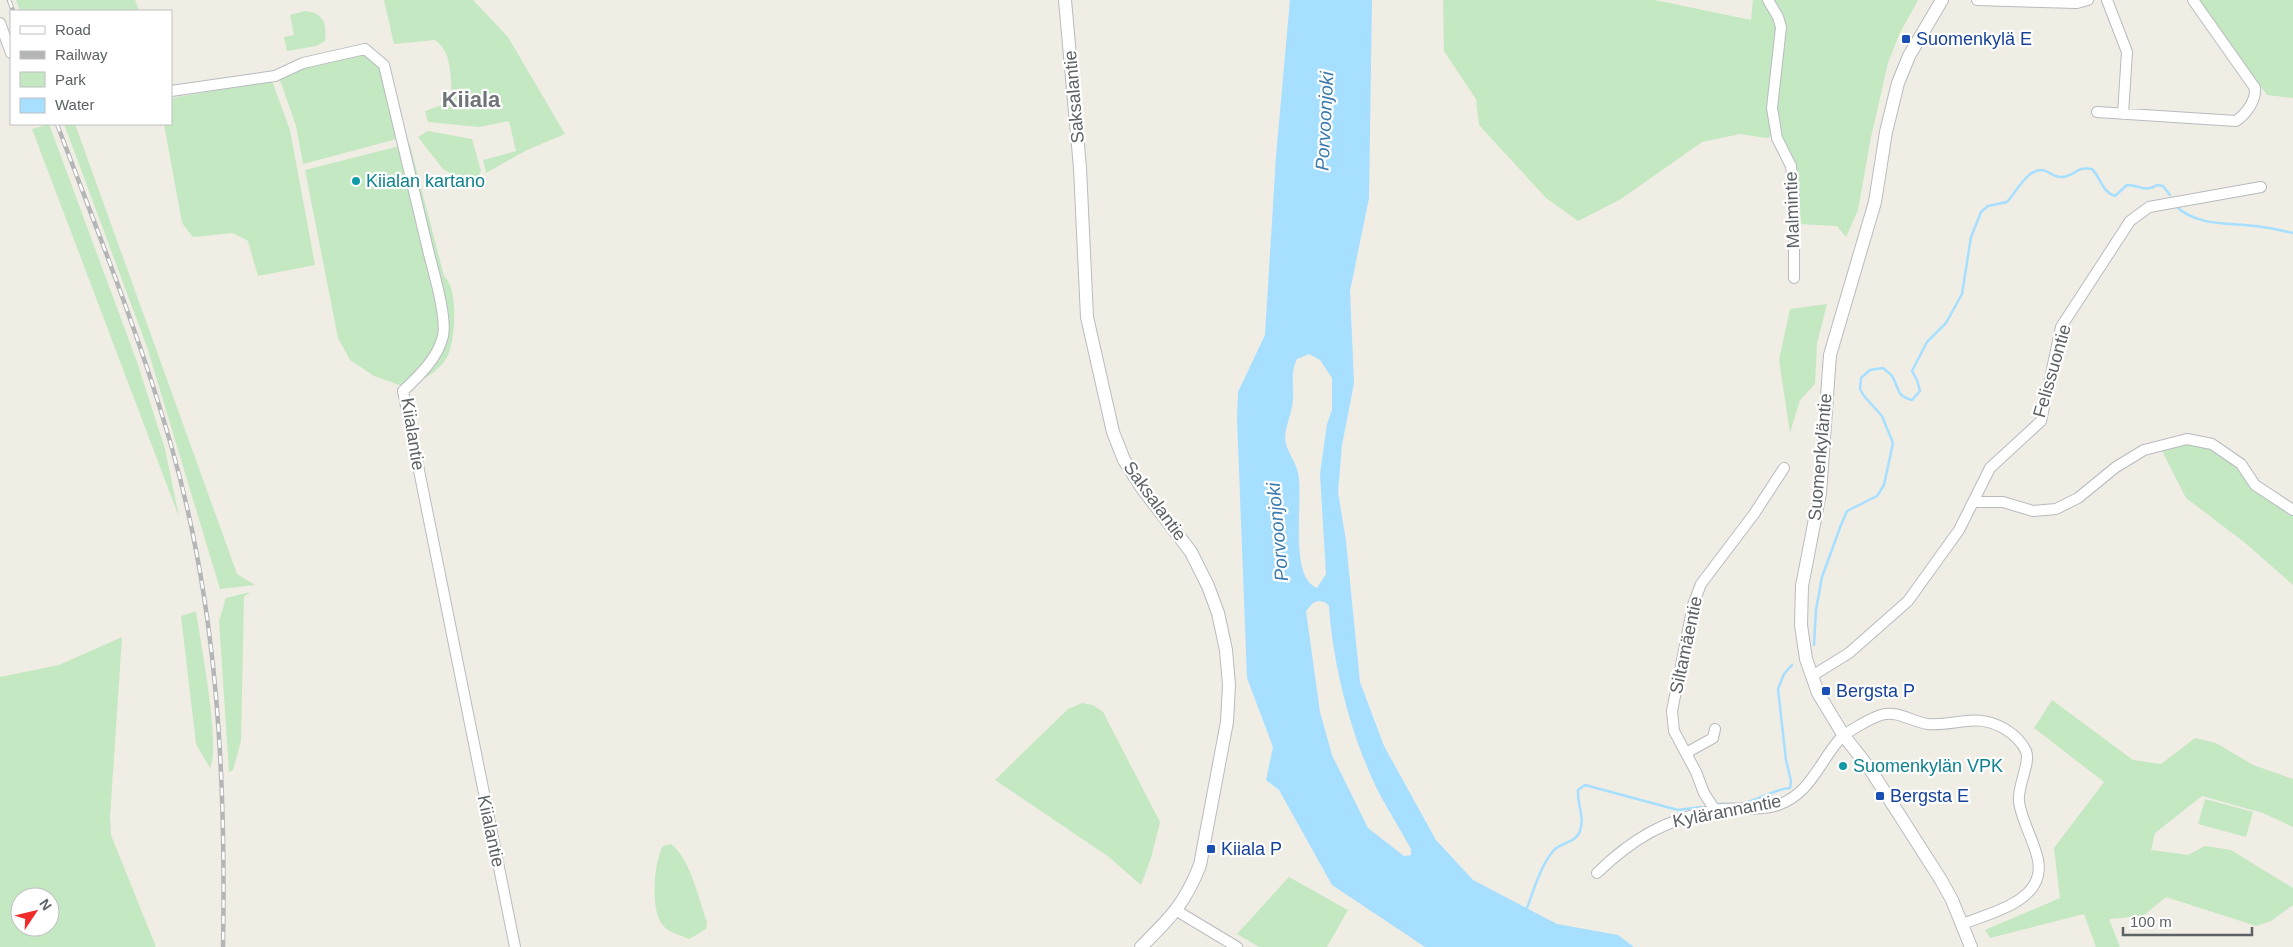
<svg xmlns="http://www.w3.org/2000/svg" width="2293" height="947" viewBox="0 0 2293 947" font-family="Helvetica,sans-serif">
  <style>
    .green { fill: #c4e8c1; fill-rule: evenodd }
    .water { fill: #a6dfff; fill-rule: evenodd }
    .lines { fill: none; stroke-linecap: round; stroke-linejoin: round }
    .stream { stroke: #a6dfff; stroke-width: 2.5 }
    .minor-casing { stroke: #b8bbbf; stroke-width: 12 }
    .tertiary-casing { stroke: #b8bbbf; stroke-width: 14 }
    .minor { stroke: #fff; stroke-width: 10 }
    .tertiary { stroke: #fff; stroke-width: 12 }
    .rail-casing { stroke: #b4b5b6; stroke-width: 4.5 }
    .rail { stroke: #fff; stroke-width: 2.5; stroke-dasharray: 8; stroke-linecap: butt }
    .transit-dot { fill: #1a4fb4; stroke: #fff; stroke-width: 2 }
    .culture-dot { fill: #0f9aa8; stroke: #fff; stroke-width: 2 }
    .labels { text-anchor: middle; stroke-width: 4.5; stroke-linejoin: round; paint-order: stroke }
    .transit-label { font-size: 18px; fill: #164399; stroke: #fff; text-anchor: start }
    .street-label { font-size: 18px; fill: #5d6266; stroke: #fff }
    .culture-label { font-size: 18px; fill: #0d838f; stroke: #fff; text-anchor: start }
    .water-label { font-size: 19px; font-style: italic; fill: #3c7bad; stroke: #fff }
    .district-label { font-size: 22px; font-weight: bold; fill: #6e7478; stroke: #fff }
  </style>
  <rect width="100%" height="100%" fill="#f0ede5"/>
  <path class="green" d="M 16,0 L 135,0 L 139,11 L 20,11 Z
    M 384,0 L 473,0 L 508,37 L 565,134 L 527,150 L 486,173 L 483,160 L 516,151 L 509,121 L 479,127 L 428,122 L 425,111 L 442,105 L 440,98 L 452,93 C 450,74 452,52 435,40 L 394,44 Z
    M 1443,0 L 1655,0 L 1751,20 L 1753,0 L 1764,0 L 1777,20 L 1777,36 L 1771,74 L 1769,112 L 1773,136 L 1766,138 L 1740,134 L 1702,142 L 1621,199 L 1578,221 L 1546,198 L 1479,125 L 1476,99 L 1444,51 Z
    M 1773,0 L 1918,0 L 1899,35 L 1888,63 L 1871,137 L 1858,210 L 1846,237 L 1837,226 L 1797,224 L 1775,111 L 1785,24 Z
    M 2198,0 L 2293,0 L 2293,98 L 2267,95 Z
    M 305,11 C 324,13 327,23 325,41 L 316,46 L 287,51 L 284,37 L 294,35 L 290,15 Z
    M 363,53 L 381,67 L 397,139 L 303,164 L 296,126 L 279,77 L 304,66 Z
    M 272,81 L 290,130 L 315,265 L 258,276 L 248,241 L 233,233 L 193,237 L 182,223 L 164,124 L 171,124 L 171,98 Z
    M 49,124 L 137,362 L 165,449 L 179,517 L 32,129 Z
    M 64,124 L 75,124 L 237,574 L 255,585 L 220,589 L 147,347 Z
    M 428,131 L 472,139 L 481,171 L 478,178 L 460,179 L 443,169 L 418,137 Z
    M 407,143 L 410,145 L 444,276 C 459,288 456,343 446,359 C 439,369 430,376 419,381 L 441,356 L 447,336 L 442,285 Z
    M 400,146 L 438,312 C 440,349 429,363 402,386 L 374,376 L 350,360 L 338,338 L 305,170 Z
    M 1827,304 L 1817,343 L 1815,384 L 1800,400 L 1790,433 L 1779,360 L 1790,309 Z
    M 2187,443 L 2210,448 L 2238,466 L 2293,514 L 2293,585 L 2244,542 L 2186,498 L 2161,449 Z
    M 250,592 L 244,597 L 241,741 L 233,770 L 229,772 L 219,621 L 226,598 Z
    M 196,611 C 200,640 221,746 210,768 L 196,744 L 181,616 Z
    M 122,637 L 110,817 L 111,835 L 156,947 L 0,947 L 0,677 L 59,665 ZM 20,897 L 50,897 L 50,927 L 20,927 Z
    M 2052,700 L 2133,760 L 2161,764 L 2195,738 L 2216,743 L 2253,765 L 2293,779 L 2293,827 L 2263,813 L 2202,796 L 2155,833 L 2151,850 L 2188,855 L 2205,846 L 2231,850 L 2293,888 L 2293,905 L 2271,921 L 2256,926 L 2166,897 L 2143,916 L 2109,919 L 2120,947 L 2096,947 L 2084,914 L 1990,938 L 1985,930 L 2060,898 L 2054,848 L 2104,782 L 2034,728 Z
    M 1082,703 L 1093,705 L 1103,712 L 1160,822 L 1151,858 L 1141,885 L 1109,857 L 995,780 L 1068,709 Z
    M 2205,799 L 2253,812 L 2246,837 L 2198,824 Z
    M 671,844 C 690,858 699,900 707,922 L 706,929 L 689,939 C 680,935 667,932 662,924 C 650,909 654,861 663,846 Z
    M 1289,877 L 1348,910 L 1327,947 L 1259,947 L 1237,934 Z"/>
  <path class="water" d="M 1290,0 L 1372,0 L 1369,198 L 1350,291 L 1354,383 L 1342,445 L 1338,492 L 1346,541 L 1360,682 L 1384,746 L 1436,840 L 1473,880 L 1557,924 L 1618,935 L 1634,947 L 1425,947 L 1332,885 L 1279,790 L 1266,780 L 1273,747 L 1247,678 L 1237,418 L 1238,392 L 1265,335 L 1276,156 ZM 1309,354 L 1320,360 L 1332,378 L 1332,410 L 1327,424 L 1320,474 L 1326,574 L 1317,588 C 1288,577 1304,499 1298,473 C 1296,461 1285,450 1285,437 C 1286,425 1292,412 1293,400 C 1294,386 1290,372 1297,359 ZM 1318,601 L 1325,602 L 1329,606 C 1333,667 1352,740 1380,795 C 1390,813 1401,831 1411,849 L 1411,855 L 1404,856 L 1368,828 L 1332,755 L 1320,712 L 1306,611 L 1313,603 Z"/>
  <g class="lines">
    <path class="stream" d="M 2176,206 C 2198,228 2234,222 2262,227 C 2272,228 2283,231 2293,233
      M 1814,645 L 1816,610 L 1822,577 L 1841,525 L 1847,511 L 1877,496 L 1884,485 L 1893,443 L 1882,416 L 1864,396 L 1860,389 L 1861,378 L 1870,370 L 1883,368 C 1885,370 1890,373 1892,376 C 1900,389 1895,395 1912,400 L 1920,391 L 1917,380 L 1912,371 L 1927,342 L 1946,323 L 1962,294 L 1971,237 L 1981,212 L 1988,206 L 2007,202 C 2017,191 2031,162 2048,172 C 2054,176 2060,179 2067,176 C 2080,172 2075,167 2092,169 C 2101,178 2102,192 2115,196 L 2127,185 C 2139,185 2146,193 2157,185 L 2163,186 L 2170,195
      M 1716,804 L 1733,804
      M 1740,804 C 1758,801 1773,789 1790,788 L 1791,781 L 1786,760 L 1778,689 L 1784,674 L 1792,665
      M 1526,911 C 1533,892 1540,867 1553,851 C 1561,842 1576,843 1580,831 C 1585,817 1577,804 1578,790 L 1585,785 L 1678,810 L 1701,807"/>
    <defs>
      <path id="minor" d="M 1768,0 L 1778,17 L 1781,27 L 1772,108 L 1777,138 L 1791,166 L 1794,196 L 1794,278
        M 1977,0 L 2077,3 L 2088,0
        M 2107,0 L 2127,52 L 2123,114
        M 0,23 L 11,53
        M 171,91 L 275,76 L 303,63 L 365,49 L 384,65 C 399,128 414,191 429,254 C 434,274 447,317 443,336 C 438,358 419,376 403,391 L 515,947
        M 2097,112 L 2236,121 C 2246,114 2256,101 2255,88 L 2193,0
        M 1973,502 L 2003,502 L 2033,511 L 2056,509 L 2078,498 L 2116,467 L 2144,450 L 2187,439 L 2212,444 L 2241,464 L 2255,485 L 2293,510
        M 1812,676 L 1849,653 L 1908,601 L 1959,530 L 1990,468 L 2041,421 L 2061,327 L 2130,221 L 2149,207 L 2261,187
        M 1686,753 L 1713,738 L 1715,729
        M 1715,810 L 1704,793 L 1696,772 L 1674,731 L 1672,711 L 1693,605 L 1701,584 L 1754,514 L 1784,468
        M 1597,873 C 1633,838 1665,820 1714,810 C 1735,806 1758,812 1778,805 C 1810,794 1819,763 1839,740 C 1846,732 1871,718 1881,715 C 1898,710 1912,722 1928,724 C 1958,726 1976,712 2005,729 C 2013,734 2022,742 2026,751 C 2031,764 2017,785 2019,802 C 2022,822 2034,840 2038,860 C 2046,901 1991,913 1962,924
        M 1177,911 L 1237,947"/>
      <path id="tertiary" d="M 1065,0 L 1080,168 L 1087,317 L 1113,432 L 1124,460 L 1142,488 L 1191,552 L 1208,586 L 1218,613 L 1226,650 L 1229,685 L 1227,722 L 1200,865 C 1185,904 1170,918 1141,947
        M 1942,0 L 1909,56 L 1898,83 L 1886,132 L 1875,202 L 1830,355 L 1820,493 L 1802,586 L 1801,625 L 1806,659 L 1818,693 L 1844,736 L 1870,769 L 1941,880 L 1952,900 L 1971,947"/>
    </defs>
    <use href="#minor" class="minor-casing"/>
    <use href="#tertiary" class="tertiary-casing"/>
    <use href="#minor" class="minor"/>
    <use href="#tertiary" class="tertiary"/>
    <defs>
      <path id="rail" d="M 9,0 L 13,11
        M 57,124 C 97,230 140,336 171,445 C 218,608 226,778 223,947"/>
    </defs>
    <use href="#rail" class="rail-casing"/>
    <use href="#rail" class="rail"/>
  </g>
  <g class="transit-dot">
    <rect x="1901" y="34" width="10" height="10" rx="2.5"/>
    <rect x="1821" y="686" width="10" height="10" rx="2.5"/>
    <rect x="1875" y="791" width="10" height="10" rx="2.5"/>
    <rect x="1206" y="844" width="10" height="10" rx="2.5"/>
  </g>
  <g class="culture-dot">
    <circle cx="356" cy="181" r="5"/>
    <circle cx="1843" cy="766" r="5"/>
  </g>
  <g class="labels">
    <g class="transit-label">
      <text x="1916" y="45">Suomenkylä E</text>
      <text x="1836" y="697">Bergsta P</text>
      <text x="1890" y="802">Bergsta E</text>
      <text x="1221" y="855">Kiiala P</text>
    </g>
    <g class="street-label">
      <text transform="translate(1074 97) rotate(-95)" y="6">Saksalantie</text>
      <text transform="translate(1792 210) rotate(-92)" y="6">Malmintie</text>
      <text transform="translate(2052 371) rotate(-74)" y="6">Felissuontie</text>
      <text transform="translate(413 434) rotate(81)" y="6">Kiialantie</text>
      <text transform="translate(1820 457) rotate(-85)" y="6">Suomenkyläntie</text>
      <text transform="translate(1155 501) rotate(54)" y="6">Saksalantie</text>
      <text transform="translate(1686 645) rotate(-78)" y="6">Siltamäentie</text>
      <text transform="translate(1727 811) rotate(-11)" y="6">Kylärannantie</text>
      <text transform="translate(491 831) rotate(78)" y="6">Kiialantie</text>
    </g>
    <g class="culture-label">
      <text x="366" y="187">Kiialan kartano</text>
      <text x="1853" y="772">Suomenkylän VPK</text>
    </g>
    <g class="water-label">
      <text transform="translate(1324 121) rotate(-87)" y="7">Porvoonjoki</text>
      <text transform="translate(1277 532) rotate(-95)" y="7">Porvoonjoki</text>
    </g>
    <g class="district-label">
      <text x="471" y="107">Kiiala</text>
    </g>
  </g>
  <rect x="10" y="10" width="162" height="115" fill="#ffffff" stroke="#bec0c2"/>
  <rect x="20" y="26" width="25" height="8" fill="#ffffff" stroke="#bec0c2"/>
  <text x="55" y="35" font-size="15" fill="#5d6266">Road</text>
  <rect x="20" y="51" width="25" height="8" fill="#b4b5b6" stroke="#bec0c2"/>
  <text x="55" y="60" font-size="15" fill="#5d6266">Railway</text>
  <rect x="20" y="72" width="25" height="15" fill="#c4e8c1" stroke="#bec0c2"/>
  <text x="55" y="85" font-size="15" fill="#5d6266">Park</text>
  <rect x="20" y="98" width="25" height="15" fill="#a6dfff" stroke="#bec0c2"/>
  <text x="55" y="110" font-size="15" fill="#5d6266">Water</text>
  <g transform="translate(35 912) rotate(55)"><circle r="24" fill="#ffffff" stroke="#bec0c2"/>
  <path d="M0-4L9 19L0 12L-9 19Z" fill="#f02b2b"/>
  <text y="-8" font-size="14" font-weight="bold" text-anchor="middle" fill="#5d6266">N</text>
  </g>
  <path d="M2123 927v8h129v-8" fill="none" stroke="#5d6266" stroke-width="2.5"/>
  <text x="2130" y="927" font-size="15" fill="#5d6266" stroke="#ffffff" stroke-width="4" paint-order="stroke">100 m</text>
</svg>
